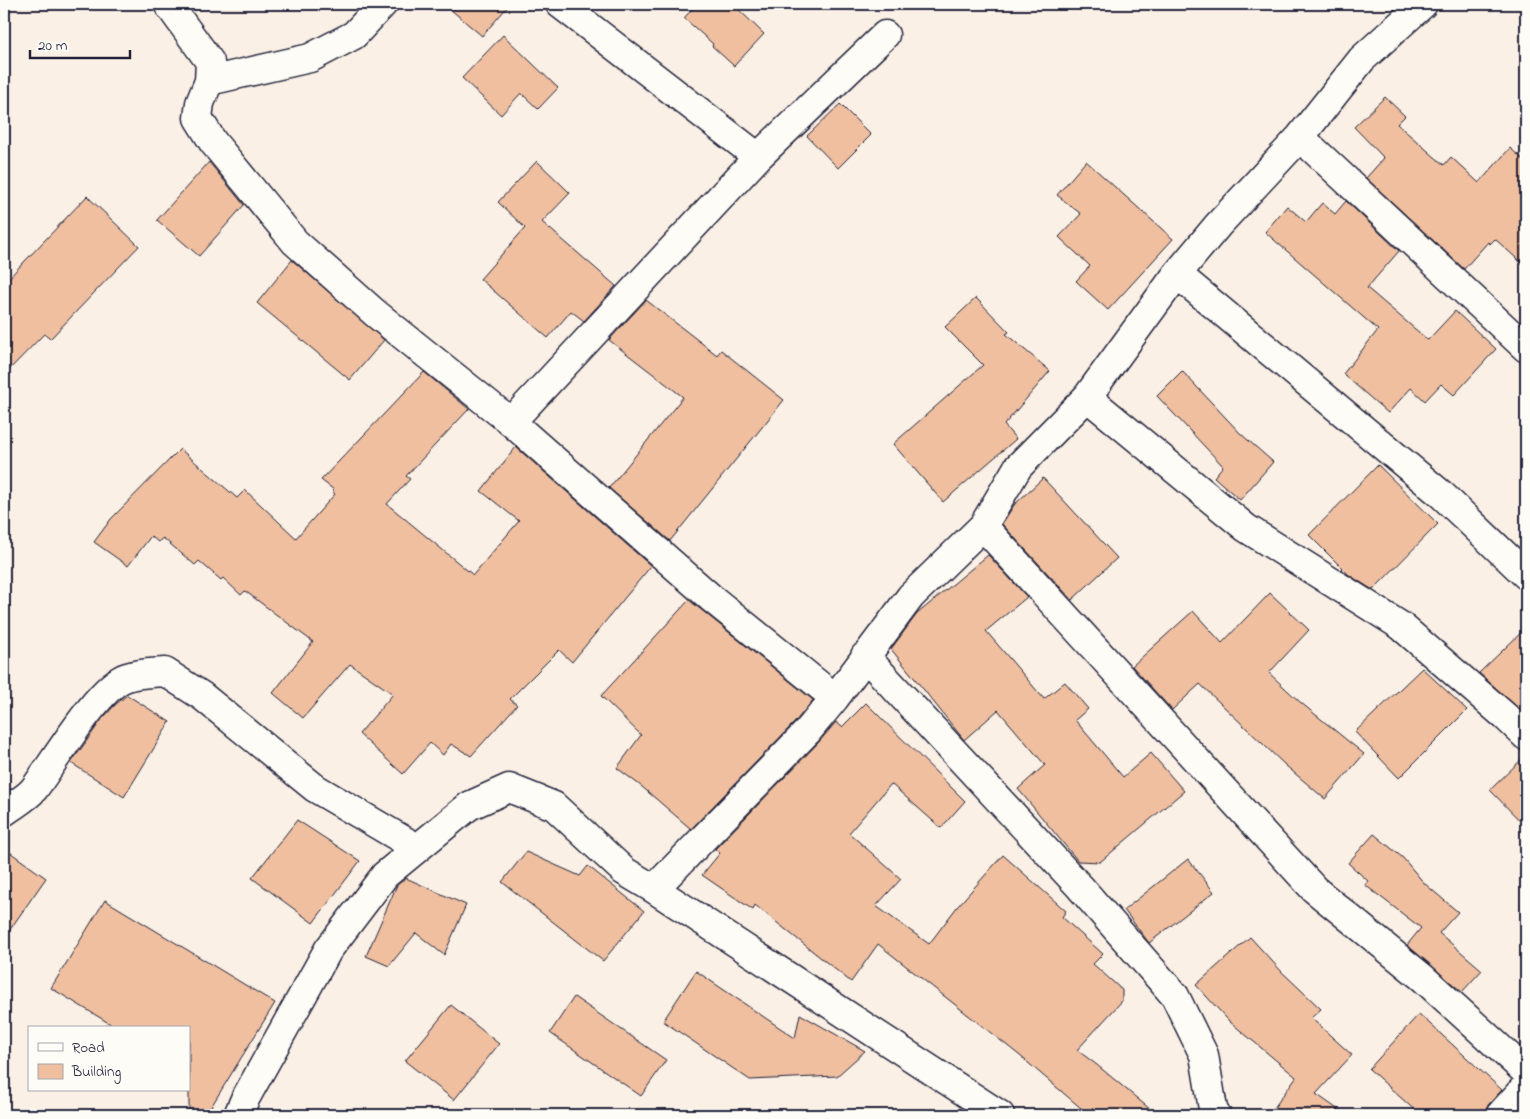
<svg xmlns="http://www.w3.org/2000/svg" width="1530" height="1119" viewBox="0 0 1530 1119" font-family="'Indie Flower',sans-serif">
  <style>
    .building { fill: #efbf9f; stroke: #22223b }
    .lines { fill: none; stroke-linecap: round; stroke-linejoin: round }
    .street-casing { stroke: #22223b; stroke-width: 31 }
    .street { stroke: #fdfcf7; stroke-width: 28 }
  </style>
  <rect width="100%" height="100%" fill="#faf0e5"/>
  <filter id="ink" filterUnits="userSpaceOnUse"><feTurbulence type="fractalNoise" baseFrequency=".02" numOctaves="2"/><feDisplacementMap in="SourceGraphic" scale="10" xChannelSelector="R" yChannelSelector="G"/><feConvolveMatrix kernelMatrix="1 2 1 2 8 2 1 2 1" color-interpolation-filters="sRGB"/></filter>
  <g filter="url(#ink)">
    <path class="building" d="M 444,4 L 510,4 L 482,36 Z
      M 697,4 L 733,4 L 764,34 L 734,66 L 712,46 L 713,44 L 684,18 Z
      M 503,35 L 558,88 L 538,109 L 521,93 L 501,115 L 462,78 Z
      M 1385,97 L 1405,116 L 1397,124 L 1444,165 L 1451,157 L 1479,183 L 1510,148 L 1526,162 L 1526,267 L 1495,239 L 1490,244 L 1488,242 L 1464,269 L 1366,178 L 1384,158 L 1354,127 Z
      M 840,104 L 871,135 L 838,168 L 807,136 Z
      M 537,161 L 570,193 L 542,222 L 616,286 L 584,321 L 571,311 L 548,338 L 480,279 L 525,228 L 498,202 Z
      M 1086,161 L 1173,239 L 1108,310 L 1076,281 L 1090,266 L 1059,237 L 1081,214 L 1057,195 Z
      M 209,162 L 244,205 L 199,256 L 157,220 Z
      M 87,196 L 139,246 L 50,339 L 44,334 L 4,375 L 4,283 Z
      M 1346,201 L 1399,251 L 1367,288 L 1428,340 L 1455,311 L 1496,349 L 1454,395 L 1441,384 L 1425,401 L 1411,388 L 1388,413 L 1343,374 L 1378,330 L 1265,232 L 1287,206 L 1306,222 L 1322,203 L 1335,214 Z
      M 292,260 L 384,340 L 350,380 L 257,303 Z
      M 976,298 L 1009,332 L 1006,334 L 1050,371 L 1004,425 L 1016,439 L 943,502 L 893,444 L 983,365 L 945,327 Z
      M 646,300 L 717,355 L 721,350 L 784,400 L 670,541 L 609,488 L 683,397 L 609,340 Z
      M 1182,371 L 1240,433 L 1273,462 L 1240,500 L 1214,477 L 1223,466 L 1157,396 Z
      M 424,372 L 469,409 L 406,476 L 410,479 L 387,504 L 473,575 L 519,521 L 481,491 L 516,447 L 651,566 L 572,662 L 559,650 L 510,699 L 517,705 L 471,756 L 451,744 L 443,755 L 430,743 L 403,774 L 359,734 L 393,694 L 350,664 L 303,718 L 273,693 L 313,642 L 245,591 L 241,595 L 223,578 L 221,580 L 199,561 L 195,565 L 163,538 L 158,542 L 151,536 L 128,566 L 94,542 L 111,519 L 180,449 L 237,498 L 245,490 L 296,538 L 335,494 L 332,491 L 334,490 L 321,480 Z
      M 1378,465 L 1438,524 L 1373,590 L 1349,575 L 1309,535 Z
      M 1043,478 L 1117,558 L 1072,600 L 1002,524 L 1014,505 Z
      M 988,555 L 1027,597 L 986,631 L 1044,699 L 1065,682 L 1088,709 L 1075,720 L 1123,777 L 1151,753 L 1184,791 L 1100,862 L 1078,861 L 1018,789 L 1045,765 L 998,710 L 964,740 L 891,649 L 917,614 Z
      M 1270,593 L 1309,630 L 1269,673 L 1300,702 L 1364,754 L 1325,799 L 1285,765 L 1200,684 L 1172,710 L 1132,666 L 1193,611 L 1222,643 Z
      M 689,600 L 813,700 L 795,722 L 691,829 L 641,786 L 617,768 L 641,735 L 601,696 Z
      M 1526,628 L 1526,715 L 1479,673 Z
      M 1422,668 L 1467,710 L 1399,778 L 1355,732 Z
      M 127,695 L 170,722 L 124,797 L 71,763 L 102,719 L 115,705 Z
      M 866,703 L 965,801 L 941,828 L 891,784 L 849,833 L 901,879 L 876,906 L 929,944 L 957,907 L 1003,855 L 1066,911 L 1062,917 L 1103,954 L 1093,964 L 1122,990 L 1122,1001 L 1077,1050 L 1097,1065 L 1157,1115 L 1089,1115 L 1019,1055 L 878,944 L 851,982 L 755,905 L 753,910 L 702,875 L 720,853 L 715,849 L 818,743 L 836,722 L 842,727 Z
      M 1526,755 L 1526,827 L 1490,790 Z
      M 297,820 L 360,861 L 313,923 L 252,878 Z
      M 1374,834 L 1403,858 L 1424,883 L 1458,912 L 1439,933 L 1482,970 L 1462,992 L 1407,945 L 1421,928 L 1365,885 L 1368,881 L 1348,863 Z
      M 4,848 L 46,878 L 4,938 Z
      M 526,852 L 580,876 L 588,866 L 644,911 L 603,961 L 502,882 Z
      M 1188,859 L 1214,892 L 1149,943 L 1124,910 Z
      M 406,878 L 466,905 L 444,955 L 416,933 L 389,966 L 366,956 L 397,885 Z
      M 105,900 L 275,1003 L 206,1115 L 189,1115 L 189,1028 L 117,1028 L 51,988 Z
      M 1250,937 L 1282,972 L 1321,1009 L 1311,1018 L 1352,1055 L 1316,1094 L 1346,1115 L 1269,1115 L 1296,1077 L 1229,1021 L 1196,985 Z
      M 696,971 L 795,1038 L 800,1014 L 865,1051 L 837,1076 L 750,1080 L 663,1021 Z
      M 574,997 L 666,1060 L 641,1096 L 550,1033 Z
      M 451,1005 L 499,1044 L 454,1100 L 405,1061 Z
      M 1419,1014 L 1502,1090 L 1488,1105 L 1485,1115 L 1420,1115 L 1369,1069 Z"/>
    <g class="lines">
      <defs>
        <path id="street" d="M 168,4 L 210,62 L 209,81 L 200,103 L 198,118 L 213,142 L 295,242 L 375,313 L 511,422 L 710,597 L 835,698
          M 560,4 L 758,157
          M 209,81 L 310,58 L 354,35 L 383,4
          M 1300,137 L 1526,348
          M 1177,274 L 1442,495 L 1526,575
          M 1087,397 L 1246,528 L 1401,626 L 1506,717 L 1526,736
          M 511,422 L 758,157 L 885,35
          M 983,526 L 1314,889 L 1423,978 L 1526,1072
          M 865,656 L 1080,887 L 1175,996 L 1204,1055 L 1213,1109 L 1216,1115
          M 4,812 C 13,805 27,798 34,789 C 53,764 99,685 127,677 C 139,673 153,673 165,672 L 202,696 L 315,788 L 417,848
          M 654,889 L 807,732 L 835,698 L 911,596 L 983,526 L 1018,467 L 1087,397 L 1177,274 L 1218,225 L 1300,137 L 1362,59 L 1423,4
          M 238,1115 L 245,1099 L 328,950 L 385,875 L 469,806 L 509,788 L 554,806 L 624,871 L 654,889 L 1000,1115
          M 1500,1115 L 1526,1086"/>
      </defs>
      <use href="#street" class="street-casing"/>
      <use href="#street" class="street"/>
    </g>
  </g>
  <rect width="1530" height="1119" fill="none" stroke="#fdfcf7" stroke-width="20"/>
  <rect x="10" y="10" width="1510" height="1099" fill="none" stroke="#22223b" stroke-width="2" filter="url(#ink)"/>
  <rect x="28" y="1026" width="162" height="65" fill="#fdfcf7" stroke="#a5a5ac"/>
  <rect x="38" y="1043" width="25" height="8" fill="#fdfcf7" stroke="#a5a5ac"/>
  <text x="72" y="1052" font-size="15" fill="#22223b">Road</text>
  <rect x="38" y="1064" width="25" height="15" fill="#efbf9f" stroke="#a5a5ac"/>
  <text x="72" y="1076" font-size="15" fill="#22223b">Building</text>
  <path d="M30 50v8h100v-8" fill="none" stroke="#22223b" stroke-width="2.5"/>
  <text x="38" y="50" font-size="15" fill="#22223b" stroke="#fdfcf7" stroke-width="4" paint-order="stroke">20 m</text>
</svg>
